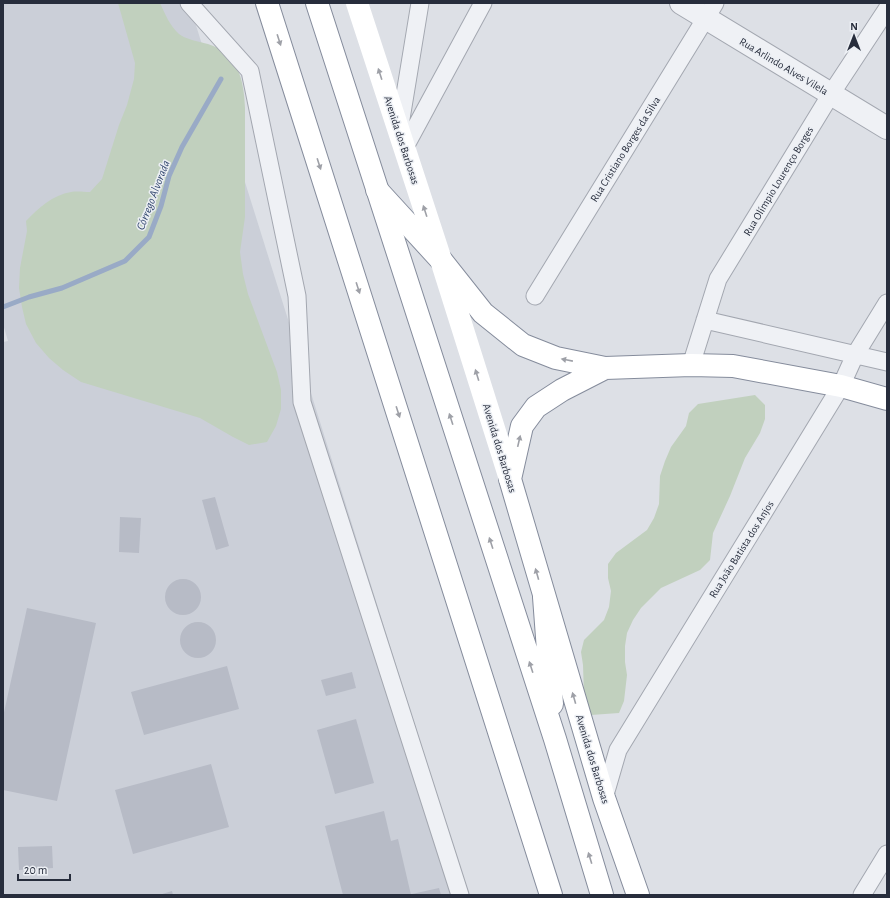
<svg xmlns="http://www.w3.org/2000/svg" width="890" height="898" viewBox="0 0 890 898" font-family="'Alegreya Sans',sans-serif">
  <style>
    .built { fill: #cbcfd8 }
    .green { fill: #c1d0be }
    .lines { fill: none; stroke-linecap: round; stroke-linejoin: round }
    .stream { stroke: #99aac6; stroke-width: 5 }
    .building { fill: #b7bbc6 }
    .minor-casing { stroke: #a3a7b0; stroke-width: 19 }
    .tertiary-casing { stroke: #a3a7b0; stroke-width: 24 }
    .trunk-casing { stroke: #858c9c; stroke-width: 24 }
    .motorway-casing { stroke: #858c9c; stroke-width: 24 }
    .minor { stroke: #eff1f5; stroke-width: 17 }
    .tertiary { stroke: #eff1f5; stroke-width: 22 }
    .secondary { stroke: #fff; stroke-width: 22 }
    .trunk { stroke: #fff; stroke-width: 22 }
    .motorway { stroke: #fff; stroke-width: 22 }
    .oneway { fill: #9ea0a7 }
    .labels { text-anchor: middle; stroke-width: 3; stroke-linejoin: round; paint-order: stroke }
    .street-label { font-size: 11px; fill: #272d3c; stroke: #eceff4 }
    .water-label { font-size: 12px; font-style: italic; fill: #33486f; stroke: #eceff4 }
  </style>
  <rect width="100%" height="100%" fill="#dde0e6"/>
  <path class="built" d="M 3,3 L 189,3 L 468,895 L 3,895 L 3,342 L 8,341 L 3,324 Z"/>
  <path class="green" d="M 118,3 L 160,3 C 165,14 170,26 179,34 C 185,39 200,42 208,44 C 238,53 244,80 245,108 L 245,217 L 240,252 L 243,274 L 248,294 L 277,372 L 281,390 L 281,409 L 276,426 L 267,442 L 249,445 L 233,437 L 200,418 L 81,382 L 63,370 L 49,358 L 36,343 L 26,324 L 22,307 L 19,288 L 20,268 L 27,231 L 26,221 C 38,208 53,195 71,192 C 77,191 84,192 90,192 L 102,179 L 119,125 L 127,105 L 134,79 L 135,63 Z
    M 755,395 L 765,405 L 765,419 L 760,433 L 745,458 L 730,496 L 713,533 L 710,560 L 700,570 L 661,588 L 641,608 L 633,620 L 627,633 L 625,646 L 625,662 L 627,675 L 624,701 L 619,713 L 591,715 L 584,696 L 583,665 L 581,652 L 584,640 L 604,620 L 609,607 L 611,591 L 608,578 L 608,564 L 616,553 L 647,530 L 654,518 L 659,504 L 660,476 L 665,461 L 671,447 L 686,426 L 689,413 L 698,404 Z"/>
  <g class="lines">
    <path class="stream" d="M 3,307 L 29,297 L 62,288 L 125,261 L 149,237 L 161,206 L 169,176 L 182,147 L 221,79"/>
  </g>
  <path class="building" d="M 215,497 L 229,546 L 216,550 L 202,500 Z
    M 120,517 L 141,518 L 139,553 L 119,552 Z
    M165 597a18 18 0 1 1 36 0a18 18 0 1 1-36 0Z
    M 27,608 L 96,623 L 57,801 L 3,790 L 3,717 Z
    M180 640a18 18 0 1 1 36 0a18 18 0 1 1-36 0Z
    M 227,666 L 239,709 L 144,735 L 131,692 Z
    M 352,672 L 356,688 L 326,696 L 321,680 Z
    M 356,719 L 374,783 L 335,794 L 317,730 Z
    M 211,764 L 229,827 L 133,854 L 115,790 Z
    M 384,811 L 391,841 L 398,839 L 411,895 L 343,895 L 325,826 Z
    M 52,846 L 53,868 L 19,870 L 18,847 Z
    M 439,888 L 441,895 L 412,895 L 412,894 Z
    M 172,891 L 173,895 L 159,895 Z"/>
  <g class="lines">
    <defs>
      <path id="minor" d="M 189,3 L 250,71 L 297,296 L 302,402 L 460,895
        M 399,131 L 420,3
        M 405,147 L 483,3
        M 535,296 L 715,3
        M 705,320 L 887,362
        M 691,365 L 718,279 L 831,94 L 887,9
        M 604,798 L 618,750 L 841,386 L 855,355 L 887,303
        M 862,895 L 887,854"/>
      <path id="tertiary" d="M 681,3 L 887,128"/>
      <path id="trunk" d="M 377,190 L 441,260 L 483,313 L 523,345 L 556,358 L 605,368 L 691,365 L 733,366 L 841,386 L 887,399
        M 605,368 L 562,390 L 536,407 L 522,426 L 510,479 L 604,798 L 638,895"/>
      <path id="motorway" d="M 267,3 L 551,895
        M 317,3 L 555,739 L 602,895
        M 544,597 L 552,704"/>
    </defs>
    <use href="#minor" class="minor-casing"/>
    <use href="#tertiary" class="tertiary-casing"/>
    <use href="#trunk" class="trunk-casing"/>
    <use href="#motorway" class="motorway-casing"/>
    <use href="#minor" class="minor"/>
    <use href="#tertiary" class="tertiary"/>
    <path class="secondary" d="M 357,3 L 441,260 L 510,479"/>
    <use href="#trunk" class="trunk"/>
    <use href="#motorway" class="motorway"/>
  </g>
  <defs><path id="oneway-solid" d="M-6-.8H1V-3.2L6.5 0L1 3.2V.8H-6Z"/></defs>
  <g class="oneway">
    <use href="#oneway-solid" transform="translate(279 40) rotate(72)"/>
    <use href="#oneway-solid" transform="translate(380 74) rotate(-108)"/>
    <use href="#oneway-solid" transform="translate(319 164) rotate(72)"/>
    <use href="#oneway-solid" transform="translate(425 211) rotate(-108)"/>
    <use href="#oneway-solid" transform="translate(358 288) rotate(72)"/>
    <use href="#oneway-solid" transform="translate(567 360) rotate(-169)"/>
    <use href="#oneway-solid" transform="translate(477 375) rotate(-107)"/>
    <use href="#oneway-solid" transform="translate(398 412) rotate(72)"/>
    <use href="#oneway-solid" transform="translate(451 419) rotate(-108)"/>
    <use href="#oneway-solid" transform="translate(519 441) rotate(-77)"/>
    <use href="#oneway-solid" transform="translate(491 543) rotate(-108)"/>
    <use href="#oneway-solid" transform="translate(537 574) rotate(-106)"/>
    <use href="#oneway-solid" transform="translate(531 667) rotate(-108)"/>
    <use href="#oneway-solid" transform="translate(574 698) rotate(-106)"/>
    <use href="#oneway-solid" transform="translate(590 858) rotate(-107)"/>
  </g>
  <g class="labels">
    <g class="street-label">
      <text transform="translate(784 66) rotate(31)" y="4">Rua Arlindo Alves Vilela</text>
      <text transform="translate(402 140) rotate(72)" y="4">Avenida dos Barbosas</text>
      <text transform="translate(625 149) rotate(-58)" y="4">Rua Cristiano Borges da Silva</text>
      <text transform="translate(778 181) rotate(-59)" y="4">Rua Olímpio Lourenço Borges</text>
      <text transform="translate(500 448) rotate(73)" y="4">Avenida dos Barbosas</text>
      <text transform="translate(741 549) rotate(-58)" y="4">Rua João Batista dos Anjos</text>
      <text transform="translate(593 759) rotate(73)" y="4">Avenida dos Barbosas</text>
    </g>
    <g class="water-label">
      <text transform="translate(153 195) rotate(-69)" y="4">Córrego Alvorada</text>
    </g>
  </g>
  <rect width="890" height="898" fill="none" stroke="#272d3c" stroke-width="8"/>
  <g transform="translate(854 36)" stroke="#eceff4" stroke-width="3" paint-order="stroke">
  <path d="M0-3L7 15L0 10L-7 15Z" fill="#272d3c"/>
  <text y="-6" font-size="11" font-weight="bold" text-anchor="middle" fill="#272d3c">N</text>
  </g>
  <path d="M18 874v6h52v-6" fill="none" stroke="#272d3c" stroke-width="2"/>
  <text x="24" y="874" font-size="12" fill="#272d3c" stroke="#eceff4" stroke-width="3" paint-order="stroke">20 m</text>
</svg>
